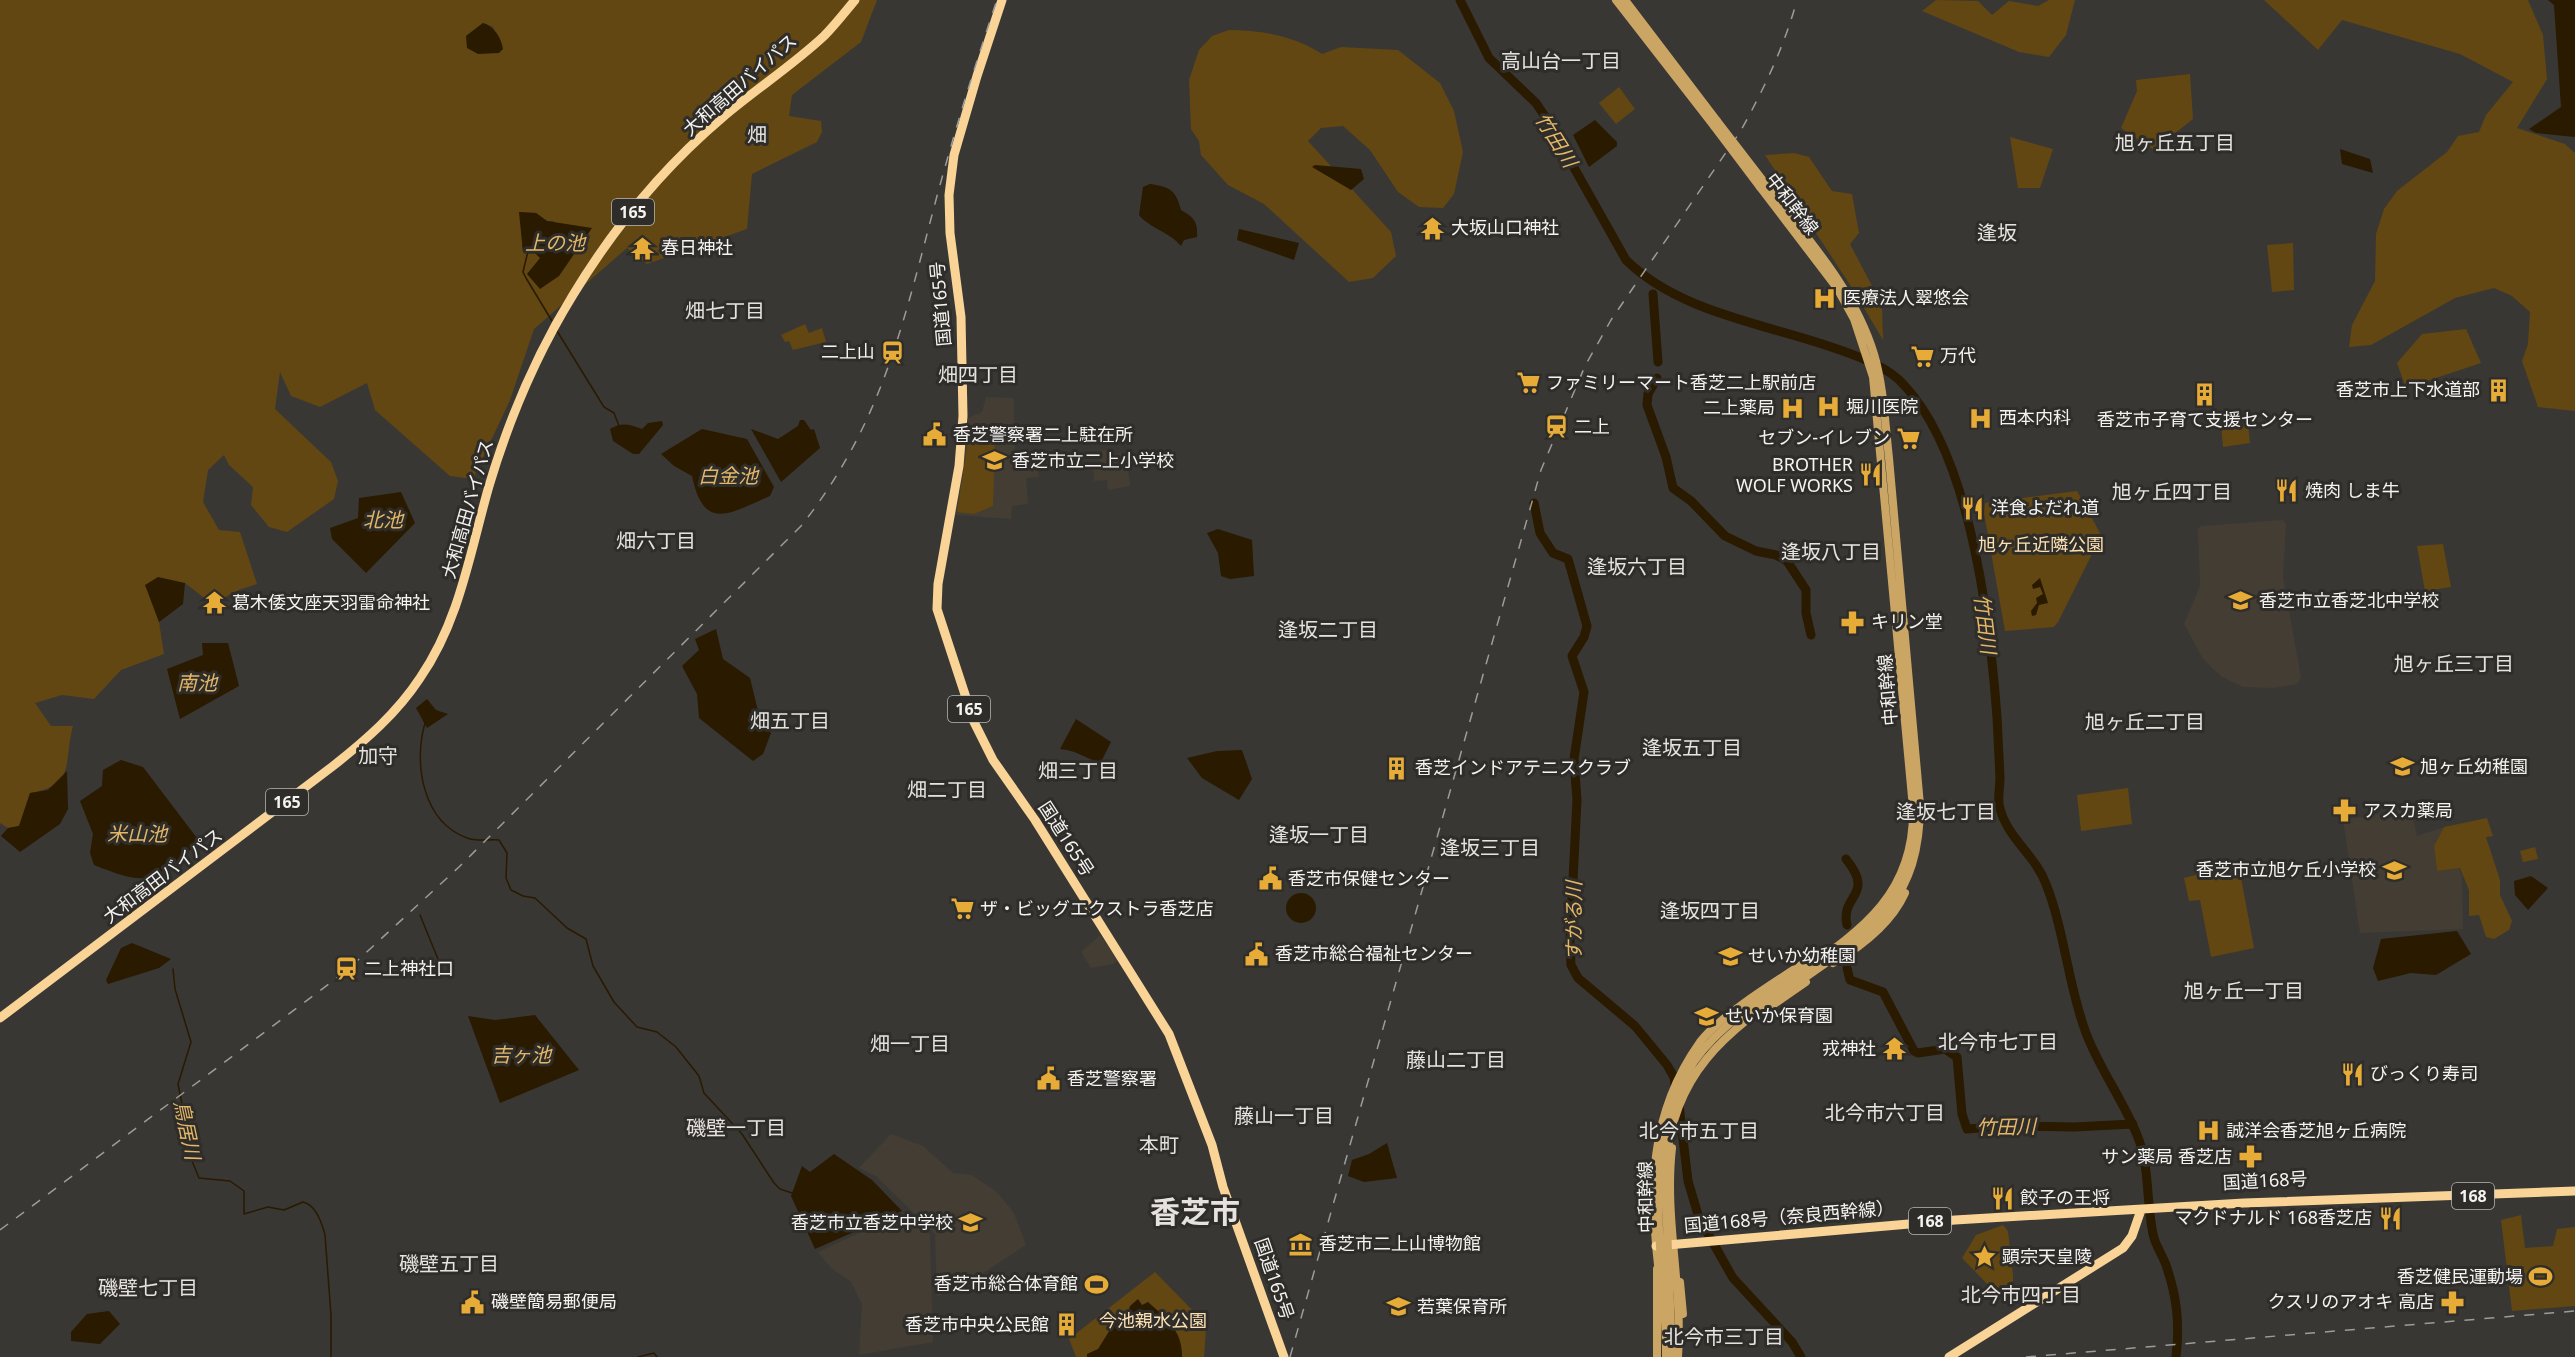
<svg xmlns="http://www.w3.org/2000/svg" width="2575" height="1357" viewBox="0 0 2575 1357" font-family="'Noto Sans','Noto Sans JP',sans-serif">
  <style>
    .built { fill: #433d34 }
    .green { fill: #624712; fill-rule: evenodd }
    .water { fill: #291a00 }
    .lines { fill: none; stroke-linecap: round; stroke-linejoin: round }
    .stream { stroke: #291a00; stroke-width: 1.5 }
    .river { stroke: #291a00; stroke-width: 9 }
    .secondary { stroke: #cba564; stroke-width: 8 }
    .trunk { stroke: #f9d496; stroke-width: 9 }
    .rail { stroke: #9d9c99; stroke-width: 1.5; stroke-dasharray: 10 10; stroke-linecap: butt }
    .secondary-bridge { stroke: #cba564; stroke-width: 8 }
    .labels { text-anchor: middle; stroke-width: 6; stroke-linejoin: round; paint-order: stroke }
    .shield { fill: #2f2d2a; stroke: #b9b8b5; stroke-width: 1.5 }
    .shield-label { font-size: 16px; font-weight: bold; fill: #f4f3f1 }
    .street-label { font-size: 18px; fill: #f4f3f1; stroke: #2f2d2a }
    .poi-label { font-size: 18px; fill: #f4f3f1; stroke: #2f2d2a; text-anchor: start }
    .park-label { font-size: 18px; fill: #fbe0b2; stroke: #2f2d2a }
    .neighbourhood-label { font-size: 20px; fill: #e6e3df; stroke: #2f2d2a }
    .water-label { font-size: 20px; font-style: italic; fill: #e4b768; stroke: #2f2d2a }
    .town-label { font-size: 30px; font-weight: bold; fill: #e6e3df; stroke: #2f2d2a }
  </style>
  <rect width="100%" height="100%" fill="#393734"/>
  <path class="built" d="M 986,397 L 1014,398 L 1015,456 L 1037,465 L 1039,477 L 1026,478 L 1028,504 L 1012,506 L 1011,519 L 955,515 L 968,418 L 982,412 Z
    M 1112,449 L 1113,454 L 1126,453 L 1130,486 L 1108,490 L 1107,480 L 1094,481 L 1093,464 L 1100,463 L 1099,451 Z
    M 2283,520 L 2286,524 L 2283,577 L 2301,678 L 2297,684 L 2273,688 L 2243,687 L 2222,677 L 2212,668 L 2202,657 L 2184,624 L 2200,586 L 2198,529 L 2201,526 Z
    M 2411,808 L 2417,836 L 2444,827 L 2434,846 L 2437,871 L 2459,868 L 2462,876 L 2463,929 L 2360,933 L 2343,820 Z
    M 1100,935 L 1118,960 L 1113,964 L 1091,968 L 1081,952 Z
    M 891,1134 L 923,1146 L 953,1173 L 972,1175 L 997,1192 L 1014,1213 L 1026,1245 L 980,1275 L 937,1297 L 935,1234 L 877,1177 L 859,1168 Z
    M 907,1211 L 930,1235 L 933,1342 L 859,1355 L 862,1304 L 851,1282 L 831,1268 L 818,1252 Z"/>
  <path class="green" d="M 0,0 L 877,0 L 861,42 L 792,95 L 789,116 L 821,121 L 822,132 L 817,142 L 752,174 L 747,229 L 647,264 L 627,248 L 534,329 L 510,400 L 473,479 L 450,476 L 375,410 L 367,383 L 320,407 L 291,396 L 280,372 L 275,409 L 331,462 L 338,481 L 334,499 L 287,532 L 269,527 L 251,505 L 253,487 L 229,465 L 224,455 L 208,470 L 203,502 L 219,530 L 240,532 L 257,584 L 239,590 L 212,604 L 185,583 L 146,585 L 159,622 L 164,654 L 121,670 L 94,699 L 62,695 L 35,703 L 51,726 L 73,726 C 63,762 77,785 30,793 L 19,826 L 8,828 L 0,823 ZM 483,23 L 493,27 L 495,32 L 466,36 ZM 520,212 L 536,213 L 547,221 L 554,221 L 540,288 L 540,258 L 532,250 L 523,252 Z
    M 1936,0 L 1978,1 L 1992,15 L 2009,1 L 2038,6 L 2049,0 L 2075,0 L 2066,35 L 2049,57 L 2019,52 L 1922,11 Z
    M 2264,0 L 2528,0 L 2543,35 L 2547,79 L 2517,128 L 2565,144 L 2575,153 L 2575,411 L 2538,407 L 2522,361 L 2528,344 L 2530,312 L 2512,296 L 2494,288 L 2455,298 L 2371,345 L 2349,347 L 2352,325 L 2375,281 L 2376,234 L 2384,209 L 2397,191 L 2447,152 L 2458,136 L 2479,132 L 2486,115 L 2513,82 L 2460,54 L 2342,20 L 2318,50 Z
    M 1229,30 C 1261,30 1295,36 1322,54 L 1341,47 L 1398,50 L 1440,83 L 1454,111 L 1463,152 L 1454,194 L 1443,208 L 1419,207 L 1398,192 L 1370,150 L 1343,126 L 1321,128 L 1308,141 L 1391,232 L 1396,256 L 1373,278 L 1349,282 L 1264,204 L 1228,185 L 1201,155 L 1199,141 L 1191,129 L 1189,80 L 1199,50 L 1212,36 Z
    M 2190,74 L 2193,119 L 2154,150 L 2121,128 L 2137,91 L 2136,80 Z
    M 1619,87 L 1635,109 L 1616,124 L 1599,103 Z
    M 2010,137 L 2053,149 L 2040,188 L 2018,188 Z
    M 1794,153 L 1809,157 L 1832,191 L 1852,194 L 1859,233 L 1850,244 L 1882,305 L 1883,340 L 1854,291 L 1765,155 Z
    M 2293,243 L 2294,290 L 2272,292 L 2267,245 Z
    M 805,324 L 809,333 L 822,328 L 826,342 L 793,350 L 789,341 L 785,342 L 781,335 Z
    M 2466,329 L 2481,363 L 2406,388 L 2397,363 L 2422,334 Z
    M 2248,424 L 2250,443 L 2223,447 L 2221,425 Z
    M 970,428 L 986,431 L 995,438 L 993,506 L 974,514 L 957,512 Z
    M 2077,491 L 2100,533 L 2098,542 L 2058,622 L 2054,627 L 2005,631 L 1984,513 L 1985,503 Z
    M 2443,544 L 2451,587 L 2425,591 L 2417,546 Z
    M 2128,788 L 2132,824 L 2081,831 L 2077,795 Z
    M 2487,818 L 2493,836 L 2486,837 L 2500,880 L 2500,895 L 2512,921 L 2509,930 L 2494,939 L 2486,937 L 2479,915 L 2469,916 L 2469,890 L 2460,868 L 2437,871 L 2434,846 L 2444,827 Z
    M 2535,847 L 2538,859 L 2523,862 L 2520,851 Z
    M 2208,872 L 2211,878 L 2240,872 L 2254,948 L 2211,957 L 2200,900 L 2189,901 L 2184,878 Z
    M 2521,1215 L 2525,1248 L 2553,1246 L 2557,1229 L 2575,1227 L 2575,1306 L 2512,1311 L 2501,1220 Z
    M 2003,1225 L 2008,1231 L 2013,1275 L 2013,1281 L 1999,1290 L 1991,1288 L 1962,1258 L 1976,1235 Z
    M 1155,1272 L 1200,1318 L 1206,1329 L 1204,1357 L 1076,1357 L 1069,1339 Z"/>
  <path class="water" d="M 2548,0 L 2575,0 L 2575,137 L 2536,133 L 2529,129 L 2561,107 L 2554,5 Z
    M 483,23 C 494,26 501,37 503,49 L 499,53 L 478,54 L 467,48 L 466,36 Z
    M 1595,120 L 1617,142 L 1617,146 L 1589,167 L 1573,135 Z
    M 2340,149 L 2370,159 L 2373,173 L 2342,164 Z
    M 1315,165 L 1361,169 L 1364,179 L 1351,190 L 1312,167 Z
    M 1150,184 C 1170,187 1176,190 1181,210 C 1194,218 1198,221 1197,237 L 1184,240 L 1181,246 C 1171,233 1148,227 1139,215 L 1143,187 Z
    M 519,212 L 536,213 L 547,221 L 592,228 L 559,276 L 540,289 L 527,274 L 540,258 L 532,250 L 523,252 Z
    M 1239,229 L 1299,243 L 1294,260 L 1237,240 Z
    M 800,420 L 804,420 L 811,430 L 814,429 L 820,448 L 781,482 L 751,429 L 778,439 L 798,426 Z
    M 662,421 L 663,425 L 639,454 L 633,454 L 613,441 L 610,429 C 622,422 629,424 642,429 L 648,423 Z
    M 702,429 L 747,439 L 774,487 L 770,496 C 732,512 704,534 692,476 L 674,466 L 661,454 Z
    M 401,492 L 415,523 L 366,573 L 332,539 L 330,528 L 358,518 L 359,498 Z
    M 1218,529 L 1252,540 L 1254,576 L 1230,579 L 1221,576 L 1218,553 L 1207,533 Z
    M 158,577 L 185,583 L 183,604 L 159,622 L 145,585 Z
    M 2040,578 L 2048,603 L 2039,605 L 2036,615 L 2032,616 L 2031,611 L 2037,603 L 2036,598 L 2043,594 L 2040,587 L 2033,589 L 2032,585 Z
    M 716,629 L 723,659 L 750,678 L 759,715 L 771,733 L 763,754 L 753,761 L 699,718 L 697,694 L 682,666 L 699,650 L 695,639 Z
    M 202,643 L 228,643 L 239,686 L 180,719 L 167,669 L 203,655 Z
    M 427,699 L 436,710 L 448,714 L 427,728 L 416,708 Z
    M 1076,719 L 1111,742 L 1101,762 C 1084,759 1080,751 1060,749 Z
    M 1242,750 L 1252,779 L 1239,800 L 1202,778 L 1187,758 L 1217,751 Z
    M 121,760 L 143,767 L 200,842 C 152,880 154,889 94,865 L 90,853 L 93,834 L 80,801 L 102,786 L 103,770 Z
    M 67,771 L 68,809 L 60,824 L 20,852 L 1,836 L 8,828 L 19,826 L 30,793 L 48,790 Z
    M 2531,876 L 2548,888 L 2528,910 L 2515,895 L 2514,881 Z
    M1286 908a15 15 0 1 1 30 0a15 15 0 1 1-30 0Z
    M 2457,931 L 2471,954 L 2436,975 L 2411,973 L 2378,981 L 2373,968 L 2381,939 Z
    M 132,943 L 171,959 L 159,968 L 108,984 L 106,980 L 121,948 Z
    M 535,1015 L 579,1070 L 500,1103 L 468,1016 L 495,1020 Z
    M 1387,1143 L 1397,1178 L 1364,1182 L 1348,1176 L 1352,1160 L 1369,1154 Z
    M 834,1154 L 872,1180 L 902,1211 L 815,1249 L 791,1196 L 802,1166 L 810,1172 Z
    M 1138,1299 L 1142,1305 L 1148,1302 C 1166,1318 1183,1331 1182,1357 L 1087,1357 L 1087,1354 L 1098,1349 L 1113,1325 L 1127,1316 L 1130,1306 Z
    M 109,1311 L 120,1324 L 100,1344 L 71,1341 L 71,1332 L 87,1314 Z"/>
  <g class="lines">
    <path class="stream" d="M 528,251 L 523,272 L 526,278 L 552,321
      M 557,331 L 604,407 L 614,413 L 619,426
      M 425,723 C 413,764 423,822 467,838 C 478,842 488,839 499,840 L 507,853 L 506,878 L 511,890 L 523,896 L 535,898 L 567,928 L 586,939 L 593,966 L 614,1002 L 637,1027 L 657,1032 L 676,1047 L 699,1076 L 704,1093 L 742,1134 L 774,1183 L 780,1189 L 792,1193
      M 420,915 L 438,959
      M 173,969 L 175,989 L 191,1042 L 178,1084 L 183,1109 L 185,1144 L 199,1178 L 230,1181 L 244,1191 L 244,1214 L 268,1207 L 284,1210 L 303,1202 C 316,1205 322,1223 325,1235 L 331,1315 L 331,1357
      M 638,1357 L 654,1353 L 657,1357"/>
    <path class="river" d="M 1460,0 L 1489,58 L 1536,103 L 1546,118 L 1626,260 C 1681,314 1769,324 1840,350 C 1862,358 1888,367 1904,385 C 1971,456 1990,623 1997,717 C 1998,737 1999,757 2000,777 C 2000,786 1998,795 1999,804 C 2005,837 2035,854 2046,884 C 2065,932 2068,986 2086,1033 C 2099,1068 2123,1100 2137,1135 C 2150,1165 2146,1202 2153,1234 C 2155,1245 2162,1254 2166,1265 C 2177,1297 2180,1324 2176,1357
      M 1653,294 L 1658,362
      M 1657,378 L 1648,394 L 1647,405 L 1666,457 L 1673,488 L 1691,501 L 1725,536 L 1756,551 L 1776,555 L 1787,561 L 1806,590 L 1806,613 L 1811,635
      M 1534,503 L 1540,533 L 1553,553 L 1568,559 L 1587,626 L 1584,637 L 1572,656 L 1584,692 L 1574,759 L 1577,800 L 1570,940 L 1571,965 L 1578,978 L 1635,1026 L 1667,1065 L 1674,1077 L 1676,1091
      M 1846,859 C 1876,896 1840,894 1847,925
      M 1847,968 L 1850,980 L 1883,992 L 1914,1051 L 1918,1053 L 1945,1049 L 1957,1057 L 1962,1114 L 1967,1129 L 2007,1126 L 2074,1127 L 2133,1124
      M 1679,1105 L 1688,1181 L 1699,1218 L 1733,1278 L 1792,1342 L 1801,1357"/>
    <path class="secondary" d="M 1616,0 L 1714,126
      M 1625,0 L 1717,121
      M 1764,182 C 1805,236 1854,288 1874,354 C 1884,388 1885,423 1889,458 L 1920,805 C 1920,902 1872,931 1800,981
      M 1760,187 L 1837,288 L 1854,319 L 1873,377 L 1913,808 C 1915,895 1860,931 1796,976
      M 1833,963 C 1862,946 1891,924 1905,893
      M 1764,1011 L 1806,982
      M 1672,1148 C 1664,1218 1683,1287 1678,1357
      M 1659,1274 C 1649,1190 1648,1115 1700,1042 C 1722,1013 1788,974 1821,952
      M 1680,1282 L 1683,1314
      M 1657,1357 L 1657,1269"/>
    <path class="trunk" d="M 1002,0 L 977,76 L 954,155 L 949,195 L 950,233 L 961,317 L 963,416 L 959,466 L 938,584 L 937,609 L 974,722 L 993,760 L 1035,820 L 1169,1034 L 1212,1145 L 1223,1187 L 1284,1357
      M 0,1018 L 333,766 C 366,740 397,713 420,678 C 460,620 470,552 489,486 C 509,419 536,355 573,295 C 613,229 665,166 723,117 C 756,89 793,65 824,36 C 835,25 845,12 855,0
      M 1656,1246 L 1955,1220 L 2244,1203 L 2575,1191
      M 1949,1357 L 2123,1248 L 2132,1236 L 2141,1210"/>
    <path class="rail" d="M 0,1230 L 345,972 L 459,867 L 801,526 C 883,423 904,320 937,196 C 955,130 975,65 997,0
      M 1290,1357 L 1541,470 L 1585,366 L 1611,320 L 1740,132 C 1764,89 1784,47 1797,0
      M 2026,1357 L 2575,1311"/>
    <path class="secondary-bridge" d="M 1717,121 L 1764,182
      M 1714,126 L 1760,187
      M 1666,1357 C 1667,1252 1629,1123 1713,1039 C 1737,1014 1768,996 1796,976
      M 1672,1357 L 1665,1172 C 1673,1071 1723,1035 1800,981"/>
  </g>
  <defs>
    <symbol id="temple-bare" viewBox="-9 -9 18 18"><path d="M0-6L5-2H3V0L6.5 2.5H4V6H1.5V3h-3V6H-4V2.5H-6.5L-3 0V-2H-5Z" fill="#e7ac37" stroke="#2f2d2a" stroke-width="2.5" paint-order="stroke"/></symbol>
    <symbol id="hospital-bare" viewBox="-9 -9 18 18"><path d="M-5-5h3v3.5h4V-5h3V5h-3V1.5h-4V5h-3Z" fill="#e7ac37" stroke="#2f2d2a" stroke-width="2.5" paint-order="stroke"/></symbol>
    <symbol id="station-bare" viewBox="-9 -9 18 18"><path d="M-3-6H3Q5-6 5-4V2Q5 4 3 4L4.5 6H3L1.5 4h-3L-3 6H-4.5L-3 4Q-5 4-5 2V-4Q-5-6-3-6ZM-3.5-4v3h7v-3ZM-3.5 1v1.5H-2V1ZM2 1v1.5H3.5V1Z" fill="#e7ac37" stroke="#2f2d2a" stroke-width="2.5" paint-order="stroke"/></symbol>
    <symbol id="supermarket-bare" viewBox="-9 -9 18 18"><path d="M-6-5.5h2.5l.6 2H6L4.5 2H-2.5L-4.4-4H-6ZM-1.5 3.2a1.3 1.3 0 1 0 .1 0ZM3 3.2a1.3 1.3 0 1 0 .1 0Z" fill="#e7ac37" stroke="#2f2d2a" stroke-width="2.5" paint-order="stroke"/></symbol>
    <symbol id="building-bare" viewBox="-9 -9 18 18"><path d="M-4-6H4V6H1V3H-1V6H-4ZM-2.5-4.3h1.7v1.8h-1.7ZM.8-4.3h1.7v1.8H.8ZM-2.5-1h1.7V.8h-1.7ZM.8-1h1.7V.8H.8Z" fill="#e7ac37" stroke="#2f2d2a" stroke-width="2.5" paint-order="stroke"/></symbol>
    <symbol id="civic-bare" viewBox="-9 -9 18 18"><path d="M-.6-6.5H3V-4.5H.6V-3L4-1V1h2V6H-6V1h2V-1L-.6-3ZM-1.2 2.5V6h2.4V2.5Z" fill="#e7ac37" stroke="#2f2d2a" stroke-width="2.5" paint-order="stroke"/></symbol>
    <symbol id="school-bare" viewBox="-9 -9 18 18"><path d="M0-5L7-2L0 1L-7-2ZM-4 1L0 2.5L4 1V4Q0 6-4 4Z" fill="#e7ac37" stroke="#2f2d2a" stroke-width="2.5" paint-order="stroke"/></symbol>
    <symbol id="restaurant-bare" viewBox="-9 -9 18 18"><path d="M-5-6h1v4h1v-4h1v4h1v-4h1v5L-1.5 .5V6h-2V.5L-5-1ZM5-6V6H3V1.5H1.5Q1.5-4 5-6Z" fill="#e7ac37" stroke="#2f2d2a" stroke-width="2.5" paint-order="stroke"/></symbol>
    <symbol id="pharmacy-bare" viewBox="-9 -9 18 18"><path d="M-2-6h4v4h4v4h-4v4h-4v-4h-4v-4h4Z" fill="#e7ac37" stroke="#2f2d2a" stroke-width="2.5" paint-order="stroke"/></symbol>
    <symbol id="museum-bare" viewBox="-9 -9 18 18"><path d="M0-6L6-3V-2H-6V-3ZM-5-1h2V3h-2ZM-1-1h2V3h-2ZM3-1h2V3H3ZM-6 4H6V6H-6Z" fill="#e7ac37" stroke="#2f2d2a" stroke-width="2.5" paint-order="stroke"/></symbol>
    <symbol id="sight-bare" viewBox="-9 -9 18 18"><path d="M0-6L1.8-2.2L6-1.7L2.9 1.2L3.7 5.4L0 3.3L-3.7 5.4L-2.9 1.2L-6-1.7L-1.8-2.2Z" fill="#e7ac37" stroke="#2f2d2a" stroke-width="2.5" paint-order="stroke"/></symbol>
    <symbol id="stadium-bare" viewBox="-9 -9 18 18"><path d="M0-5a6.5 5 0 1 0 0 10a6.5 5 0 1 0 0-10ZM-3.5-1.8h7v3.6h-7Z" fill="#e7ac37" stroke="#2f2d2a" stroke-width="2.5" paint-order="stroke"/></symbol>
  </defs>
  <g fill-rule="evenodd">
    <use href="#temple-bare" x="1416" y="212" width="33" height="33"/>
    <use href="#temple-bare" x="626" y="232" width="33" height="33"/>
    <use href="#hospital-bare" x="1808" y="282" width="33" height="33"/>
    <use href="#station-bare" x="876" y="336" width="33" height="33"/>
    <use href="#supermarket-bare" x="1906" y="340" width="33" height="33"/>
    <use href="#supermarket-bare" x="1512" y="366" width="33" height="33"/>
    <use href="#building-bare" x="2482" y="374" width="33" height="33"/>
    <use href="#building-bare" x="2188" y="378" width="33" height="33"/>
    <use href="#hospital-bare" x="1812" y="390" width="33" height="33"/>
    <use href="#hospital-bare" x="1776" y="392" width="33" height="33"/>
    <use href="#hospital-bare" x="1964" y="402" width="33" height="33"/>
    <use href="#station-bare" x="1540" y="410" width="33" height="33"/>
    <use href="#civic-bare" x="918" y="418" width="33" height="33"/>
    <use href="#supermarket-bare" x="1892" y="422" width="33" height="33"/>
    <use href="#school-bare" x="978" y="444" width="33" height="33"/>
    <use href="#restaurant-bare" x="1854" y="458" width="33" height="33"/>
    <use href="#restaurant-bare" x="2270" y="474" width="33" height="33"/>
    <use href="#restaurant-bare" x="1956" y="492" width="33" height="33"/>
    <use href="#school-bare" x="2224" y="584" width="33" height="33"/>
    <use href="#temple-bare" x="198" y="586" width="33" height="33"/>
    <use href="#pharmacy-bare" x="1836" y="606" width="33" height="33"/>
    <use href="#school-bare" x="2386" y="750" width="33" height="33"/>
    <use href="#building-bare" x="1380" y="752" width="33" height="33"/>
    <use href="#pharmacy-bare" x="2328" y="794" width="33" height="33"/>
    <use href="#school-bare" x="2378" y="854" width="33" height="33"/>
    <use href="#civic-bare" x="1254" y="862" width="33" height="33"/>
    <use href="#supermarket-bare" x="946" y="892" width="33" height="33"/>
    <use href="#civic-bare" x="1240" y="938" width="33" height="33"/>
    <use href="#school-bare" x="1714" y="940" width="33" height="33"/>
    <use href="#station-bare" x="330" y="952" width="33" height="33"/>
    <use href="#school-bare" x="1690" y="1000" width="33" height="33"/>
    <use href="#temple-bare" x="1878" y="1032" width="33" height="33"/>
    <use href="#restaurant-bare" x="2336" y="1058" width="33" height="33"/>
    <use href="#civic-bare" x="1032" y="1062" width="33" height="33"/>
    <use href="#hospital-bare" x="2192" y="1114" width="33" height="33"/>
    <use href="#pharmacy-bare" x="2234" y="1140" width="33" height="33"/>
    <use href="#restaurant-bare" x="1986" y="1182" width="33" height="33"/>
    <use href="#restaurant-bare" x="2374" y="1202" width="33" height="33"/>
    <use href="#school-bare" x="954" y="1206" width="33" height="33"/>
    <use href="#museum-bare" x="1284" y="1228" width="33" height="33"/>
    <use href="#sight-bare" x="1968" y="1240" width="33" height="33"/>
    <use href="#stadium-bare" x="2524" y="1260" width="33" height="33"/>
    <use href="#stadium-bare" x="1080" y="1268" width="33" height="33"/>
    <use href="#civic-bare" x="456" y="1286" width="33" height="33"/>
    <use href="#pharmacy-bare" x="2436" y="1286" width="33" height="33"/>
    <use href="#school-bare" x="1382" y="1290" width="33" height="33"/>
    <use href="#building-bare" x="1050" y="1308" width="33" height="33"/>
  </g>
  <g class="labels">
    <g class="shield">
      <rect x="612" y="199" width="42" height="26" rx="4.5"/>
      <rect x="948" y="696" width="42" height="26" rx="4.5"/>
      <rect x="266" y="789" width="42" height="26" rx="4.5"/>
      <rect x="2452" y="1183" width="42" height="26" rx="4.5"/>
      <rect x="1909" y="1208" width="42" height="26" rx="4.5"/>
    </g>
    <g class="shield-label">
      <text x="633" y="218">165</text>
      <text x="969" y="715">165</text>
      <text x="287" y="808">165</text>
      <text x="2473" y="1202">168</text>
      <text x="1930" y="1227">168</text>
    </g>
    <g class="street-label">
      <text transform="translate(740 85) rotate(-41)" y="6">大和高田バイパス</text>
      <text transform="translate(1792 204) rotate(52)" y="6">中和幹線</text>
      <text transform="translate(941 304) rotate(-95)" y="6">国道165号</text>
      <text transform="translate(468 509) rotate(-74)" y="6">大和高田バイパス</text>
      <text transform="translate(1888 690) rotate(-95)" y="6">中和幹線</text>
      <text transform="translate(1066 839) rotate(57)" y="6">国道165号</text>
      <text transform="translate(163 876) rotate(-37)" y="6">大和高田バイパス</text>
      <text transform="translate(2265 1181) rotate(-3)" y="6">国道168号</text>
      <text transform="translate(1646 1197) rotate(-91)" y="6">中和幹線</text>
      <text transform="translate(1789 1217) rotate(-5)" y="6">国道168号（奈良西幹線）</text>
      <text transform="translate(1274 1279) rotate(71)" y="6">国道165号</text>
    </g>
    <g class="poi-label">
      <text x="1451" y="234">大坂山口神社</text>
      <text x="661" y="254">春日神社</text>
      <text x="1843" y="304">医療法人翠悠会</text>
      <text x="875" y="358" text-anchor="end">二上山</text>
      <text x="1940" y="362">万代</text>
      <text x="1546" y="389">ファミリーマート香芝二上駅前店</text>
      <text x="2480" y="396" text-anchor="end">香芝市上下水道部</text>
      <text x="1846" y="413">堀川医院</text>
      <text x="1775" y="414" text-anchor="end">二上薬局</text>
      <text x="1999" y="424">西本内科</text>
      <text x="2205" y="426" text-anchor="middle">香芝市子育て支援センター</text>
      <text x="1574" y="433">二上</text>
      <text x="953" y="441">香芝警察署二上駐在所</text>
      <text x="1890" y="444" text-anchor="end">セブン-イレブン</text>
      <text x="1012" y="467">香芝市立二上小学校</text>
      <text x="1853" y="471" text-anchor="end">BROTHER<tspan x="1853" dy="21">WOLF WORKS</tspan></text>
      <text x="2305" y="497">焼肉 しま牛</text>
      <text x="1991" y="514">洋食よだれ道</text>
      <text x="2259" y="607">香芝市立香芝北中学校</text>
      <text x="232" y="609">葛木倭文座天羽雷命神社</text>
      <text x="1871" y="628">キリン堂</text>
      <text x="2420" y="773">旭ヶ丘幼稚園</text>
      <text x="1415" y="774">香芝インドアテニスクラブ</text>
      <text x="2363" y="817">アスカ薬局</text>
      <text x="2376" y="876" text-anchor="end">香芝市立旭ケ丘小学校</text>
      <text x="1288" y="885">香芝市保健センター</text>
      <text x="980" y="915">ザ・ビッグエクストラ香芝店</text>
      <text x="1275" y="960">香芝市総合福祉センター</text>
      <text x="1748" y="962">せいか幼稚園</text>
      <text x="364" y="975">二上神社口</text>
      <text x="1725" y="1022">せいか保育園</text>
      <text x="1876" y="1055" text-anchor="end">戎神社</text>
      <text x="2370" y="1080">びっくり寿司</text>
      <text x="1067" y="1085">香芝警察署</text>
      <text x="2226" y="1137">誠洋会香芝旭ヶ丘病院</text>
      <text x="2232" y="1163" text-anchor="end">サン薬局 香芝店</text>
      <text x="2020" y="1204">餃子の王将</text>
      <text x="2372" y="1224" text-anchor="end">マクドナルド 168香芝店</text>
      <text x="953" y="1229" text-anchor="end">香芝市立香芝中学校</text>
      <text x="1319" y="1250">香芝市二上山博物館</text>
      <text x="2002" y="1263">顕宗天皇陵</text>
      <text x="2523" y="1283" text-anchor="end">香芝健民運動場</text>
      <text x="1078" y="1290" text-anchor="end">香芝市総合体育館</text>
      <text x="491" y="1308">磯壁簡易郵便局</text>
      <text x="2434" y="1308" text-anchor="end">クスリのアオキ 高店</text>
      <text x="1417" y="1313">若葉保育所</text>
      <text x="1049" y="1331" text-anchor="end">香芝市中央公民館</text>
    </g>
    <g class="park-label">
      <text x="2041" y="551">旭ヶ丘近隣公園</text>
      <text x="1153" y="1327">今池親水公園</text>
    </g>
    <g class="neighbourhood-label">
      <text x="1561" y="68">高山台一丁目</text>
      <text x="757" y="142">畑</text>
      <text x="2175" y="150">旭ヶ丘五丁目</text>
      <text x="1997" y="240">逢坂</text>
      <text x="725" y="318">畑七丁目</text>
      <text x="978" y="382">畑四丁目</text>
      <text x="2172" y="499">旭ヶ丘四丁目</text>
      <text x="656" y="548">畑六丁目</text>
      <text x="1831" y="559">逢坂八丁目</text>
      <text x="1637" y="574">逢坂六丁目</text>
      <text x="1328" y="637">逢坂二丁目</text>
      <text x="2454" y="671">旭ヶ丘三丁目</text>
      <text x="790" y="728">畑五丁目</text>
      <text x="2145" y="729">旭ヶ丘二丁目</text>
      <text x="1692" y="755">逢坂五丁目</text>
      <text x="378" y="763">加守</text>
      <text x="1078" y="778">畑三丁目</text>
      <text x="947" y="797">畑二丁目</text>
      <text x="1946" y="819">逢坂七丁目</text>
      <text x="1319" y="842">逢坂一丁目</text>
      <text x="1490" y="855">逢坂三丁目</text>
      <text x="1710" y="918">逢坂四丁目</text>
      <text x="2244" y="998">旭ヶ丘一丁目</text>
      <text x="1998" y="1049">北今市七丁目</text>
      <text x="910" y="1051">畑一丁目</text>
      <text x="1456" y="1067">藤山二丁目</text>
      <text x="1885" y="1120">北今市六丁目</text>
      <text x="1284" y="1123">藤山一丁目</text>
      <text x="736" y="1135">磯壁一丁目</text>
      <text x="1699" y="1138">北今市五丁目</text>
      <text x="1159" y="1152">本町</text>
      <text x="449" y="1271">磯壁五丁目</text>
      <text x="148" y="1295">磯壁七丁目</text>
      <text x="2021" y="1302">北今市四丁目</text>
      <text x="1724" y="1344">北今市三丁目</text>
    </g>
    <g class="water-label">
      <text transform="translate(1556 140) rotate(58)" y="7">竹田川</text>
      <text x="555" y="250">上の池</text>
      <text x="728" y="483">白金池</text>
      <text x="383" y="527">北池</text>
      <text transform="translate(1985 624) rotate(83)" y="7">竹田川</text>
      <text x="197" y="690">南池</text>
      <text x="137" y="841">米山池</text>
      <text transform="translate(1574 921) rotate(-90)" y="7">すがる川</text>
      <text x="521" y="1062">吉ヶ池</text>
      <text transform="translate(2006 1127) rotate(-1)" y="7">竹田川</text>
      <text transform="translate(187 1130) rotate(78)" y="7">鳥居川</text>
    </g>
    <g class="town-label">
      <text x="1195" y="1223">香芝市</text>
    </g>
  </g>
</svg>
